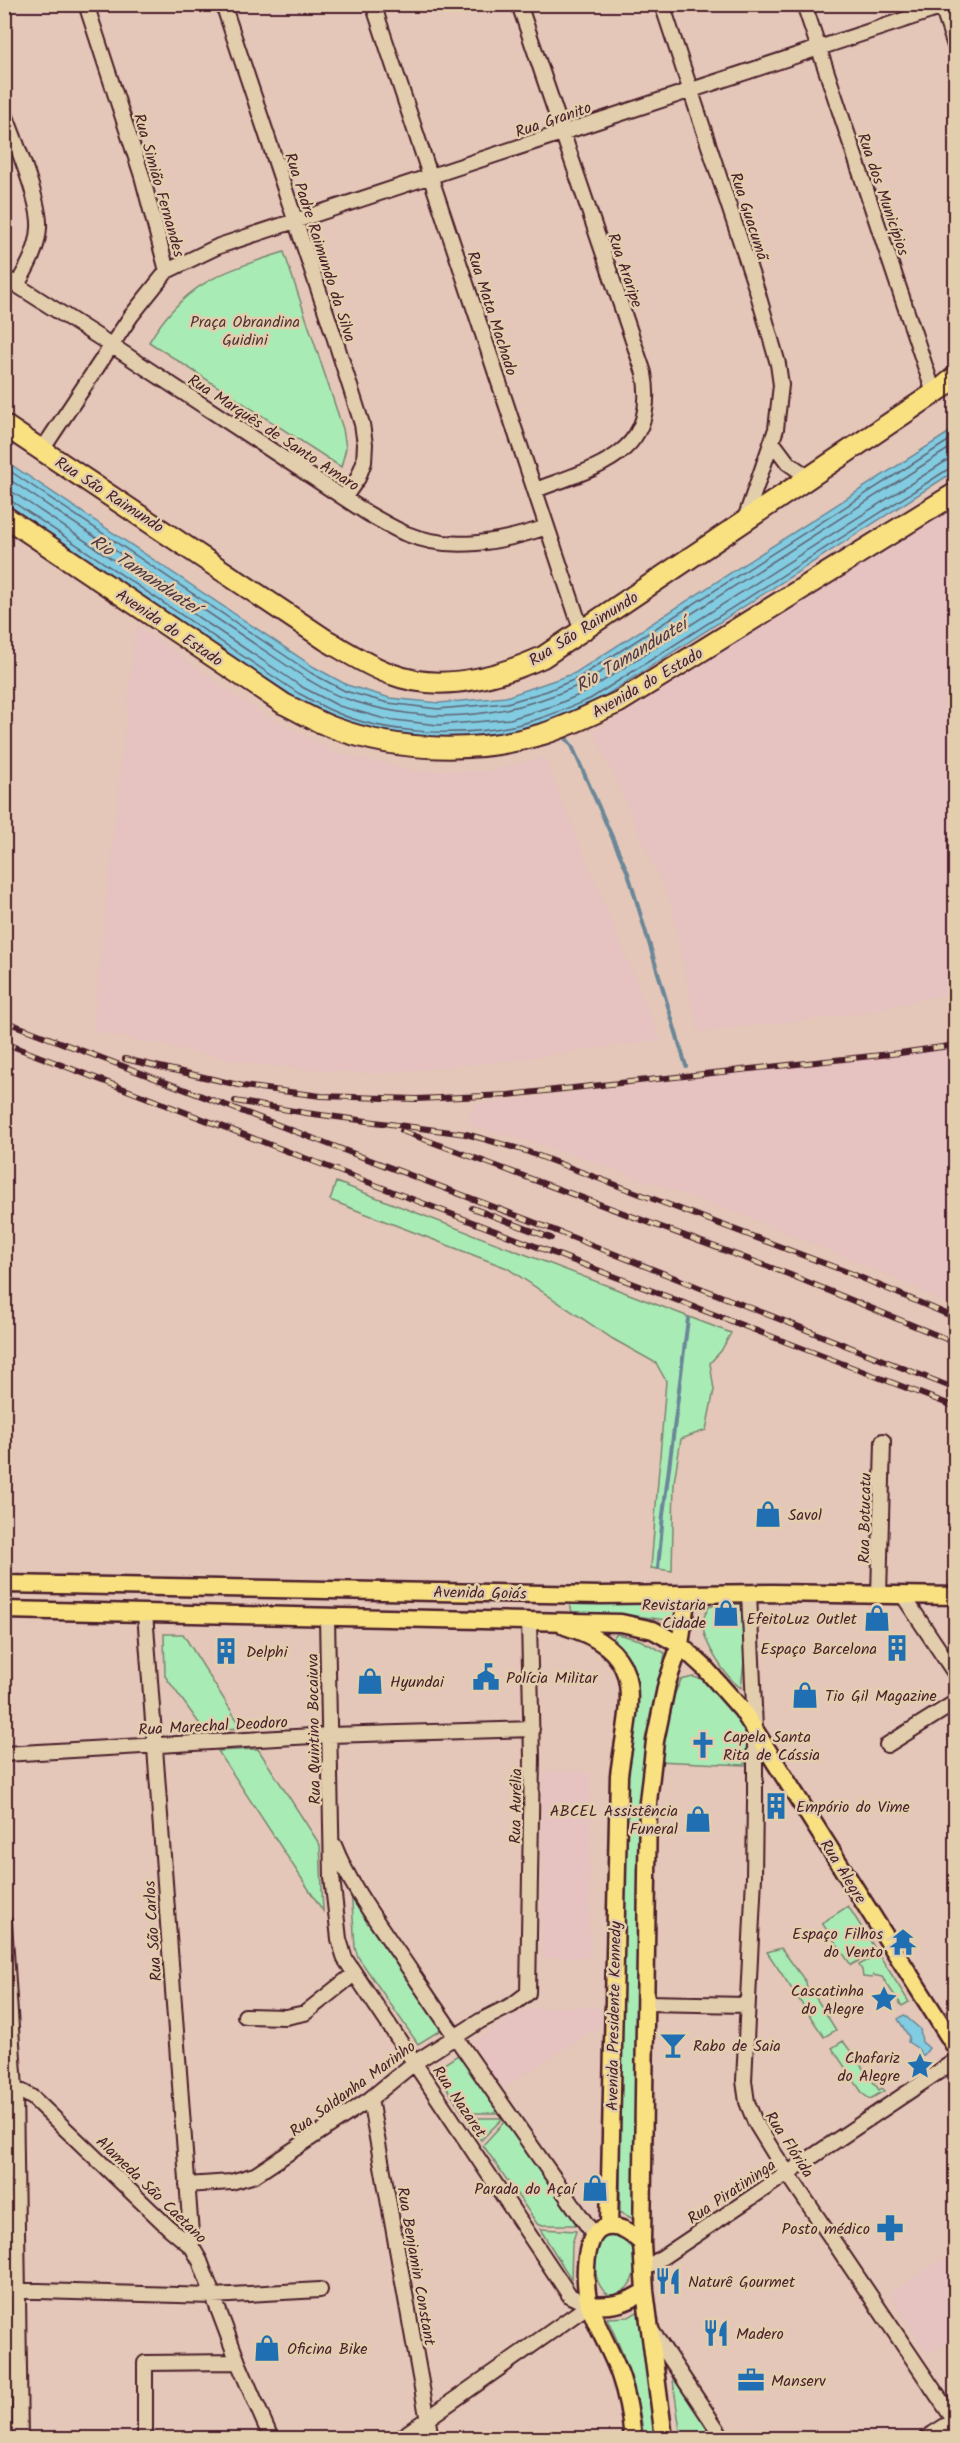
<svg xmlns="http://www.w3.org/2000/svg" width="960" height="2443" viewBox="0 0 960 2443" font-family="Kalam,sans-serif">
  <style>
    .built { fill: #e6c2c1 }
    .green { fill: #a9ebb5; stroke: #7a8570; stroke-width: 1.5 }
    .water { fill: #81cce1; stroke: #6b8798; stroke-width: 1.5 }
    .lines { fill: none; stroke-linecap: round; stroke-linejoin: round }
    .shore { stroke: #606474; stroke-width: 1.5 }
    .stream { stroke: #6b8798; stroke-width: 4 }
    .minor-casing { stroke: #4a1f2b; stroke-width: 18 }
    .major-casing { stroke: #4a1f2b; stroke-width: 21 }
    .highway-casing { stroke: #4a1f2b; stroke-width: 24 }
    .minor { stroke: #e2ceac; stroke-width: 14 }
    .major { stroke: #f9e181; stroke-width: 16 }
    .highway { stroke: #f9e181; stroke-width: 20 }
    .rail-casing { stroke: #4a1f2b; stroke-width: 6 }
    .rail { stroke: #e2ceac; stroke-width: 4; stroke-dasharray: 11; stroke-linecap: butt }
    .labels { text-anchor: middle; stroke-width: 5; stroke-linejoin: round; paint-order: stroke }
    .street-label { font-size: 16px; fill: #4a1f2b; stroke: #e2ceac }
    .park-label { font-size: 16px; fill: #543339; stroke: #e2ceac }
    .poi-label { font-size: 16px; fill: #4a1f2b; stroke: #e2ceac; text-anchor: start }
    .water-label { font-size: 18px; font-style: italic; fill: #523946; stroke: #e2ceac }
  </style>
  <rect width="100%" height="100%" fill="#e4c7b8"/>
  <filter id="ink" filterUnits="userSpaceOnUse"><feTurbulence type="fractalNoise" baseFrequency=".0167" numOctaves="2"/><feDisplacementMap in="SourceGraphic" scale="12" xChannelSelector="R" yChannelSelector="G"/><feConvolveMatrix kernelMatrix="1 2 1 2 8 2 1 2 1" color-interpolation-filters="sRGB"/></filter>
  <g filter="url(#ink)">
    <path class="built" d="M 955,505 L 955,992 L 858,1014 L 698,1032 L 671,903 L 594,732 Z
      M 136,625 L 259,712 L 338,753 L 417,771 L 489,771 L 544,757 L 660,1040 L 505,1061 L 375,1074 L 258,1065 L 93,1031 Z
      M 955,1047 L 955,1307 L 887,1274 L 742,1215 L 554,1148 L 472,1126 L 468,1118 L 477,1104 Z
      M 590,1771 L 589,1957 L 542,1958 L 543,1772 Z
      M 596,2006 L 601,2012 L 602,2024 L 502,2089 L 472,2042 L 525,2009 Z
      M 955,2251 L 955,2337 L 928,2355 L 890,2294 Z"/>
    <path class="green" d="M 284,252 L 343,429 L 346,448 L 341,467 L 149,342 C 185,282 222,272 284,252 Z
      M 336,1182 L 731,1333 L 721,1351 L 710,1363 L 714,1390 L 706,1430 L 681,1439 L 674,1482 L 672,1571 L 651,1568 L 666,1381 L 656,1363 L 613,1339 L 507,1268 L 330,1200 Z
      M 603,1601 L 672,1603 L 677,1611 L 675,1621 L 620,1614 L 572,1612 L 570,1604 Z
      M 719,1604 L 745,1605 L 747,1636 L 741,1688 C 726,1678 700,1639 703,1620 C 704,1616 707,1611 709,1607 Z
      M 164,1634 L 183,1634 L 242,1728 L 204,1730 L 165,1676 Z
      M 617,1634 L 640,1640 L 665,1653 L 645,1773 L 637,2221 L 620,2212 L 621,1993 L 627,1777 L 636,1684 L 630,1659 L 615,1643 L 614,1636 Z
      M 693,1677 L 706,1680 L 721,1694 L 743,1725 L 747,1739 L 745,1765 L 657,1761 L 669,1706 L 681,1680 Z
      M 258,1749 L 320,1845 L 323,1911 L 218,1751 Z
      M 351,1889 L 444,2028 L 418,2044 L 358,1957 L 355,1947 Z
      M 848,1906 L 909,2002 L 902,2006 L 882,1977 L 873,1975 L 872,1978 L 863,1977 L 862,1970 L 859,1965 L 874,1957 L 870,1951 L 862,1955 L 864,1958 L 851,1965 L 822,1923 Z
      M 781,1948 L 806,1982 L 808,1993 L 813,1993 L 836,2030 L 824,2037 L 767,1952 Z
      M 843,2041 L 879,2090 L 882,2088 L 884,2091 L 870,2099 L 863,2094 L 832,2048 Z
      M 461,2053 L 501,2113 L 463,2113 L 435,2070 Z
      M 466,2118 L 503,2118 L 481,2140 Z
      M 505,2121 L 577,2225 L 538,2225 L 483,2145 Z
      M 540,2229 L 576,2231 L 572,2244 L 571,2279 Z
      M 615,2233 L 632,2243 C 639,2263 636,2294 609,2295 C 589,2284 589,2237 615,2233 Z
      M 642,2309 L 660,2438 L 644,2438 C 638,2392 627,2360 607,2318 L 629,2317 Z
      M 672,2373 L 717,2438 L 681,2438 Z"/>
    <path class="water" d="M 956,428 L 955,471 L 592,704 L 558,719 L 512,732 L 438,739 L 383,733 L 333,718 L 295,698 L 5,503 L 4,460 L 314,667 L 347,685 L 390,698 L 439,703 L 506,697 L 575,673 Z
      M 904,2015 L 920,2029 L 922,2042 L 929,2048 L 923,2056 L 917,2048 L 908,2042 L 909,2037 L 898,2019 Z"/>
    <g class="lines">
      <path class="shore" d="M 4,467 L 311,673 L 345,691 L 388,703 L 438,709 L 507,703 L 547,691 L 578,678 L 956,436
        M 4,476 L 307,679 C 319,686 332,694 344,698 C 427,727 503,719 582,684 L 956,444
        M 4,491 L 14,493 L 302,687 L 339,706 L 385,719 L 438,725 L 510,719 L 553,706 L 586,692 L 946,461 L 956,459
        M 4,499 L 10,500 L 298,693 C 310,699 322,707 335,712 C 384,734 459,737 512,726 C 538,721 565,709 590,699 L 950,468 L 956,466"/>
      <path class="stream" d="M 562,733 L 572,746 L 628,873 L 686,1066
        M 658,1568 L 663,1515 L 688,1319"/>
      <defs>
        <path id="minor" d="M 223,4 L 333,333 L 362,424 L 365,444 L 364,462 L 358,478 L 344,498
          M 373,4 L 582,632
          M 519,4 L 644,373 C 659,455 597,467 535,490
          M 662,4 L 758,294 L 778,364 L 781,385 L 776,429 L 745,519
          M 804,4 L 934,393
          M 941,4 L 956,49
          M 4,111 C 14,139 41,202 39,228 C 38,249 27,268 17,285
          M 167,271 L 219,246 L 952,4
          M 4,277 L 111,345 L 367,513 C 379,520 391,527 404,533 C 452,553 501,542 547,527
          M 773,443 L 788,463 L 808,477
          M 42,450 L 131,316 L 167,271 L 142,176 L 86,4
          M 749,1593 L 755,1729 L 755,1802 L 754,1877 L 744,2081 L 747,2102 L 755,2122 L 774,2153 L 956,2423
          M 879,1596 L 883,1441
          M 904,1597 L 956,1675
          M 145,1613 L 192,2247
          M 327,1618 L 332,1877 L 339,1939 L 345,1959 L 570,2296 L 589,2305
          M 887,1745 L 956,1702
          M 4,1754 L 330,1735 L 532,1729
          M 334,1845 C 352,1891 385,1932 412,1973 C 471,2061 533,2148 594,2235
          M 4,1922 L 15,2089 L 20,2438
          M 646,2003 L 747,2005
          M 245,2016 L 286,2017 L 305,2013 L 354,1974
          M 4,2089 L 23,2092 L 33,2098 L 168,2227 L 192,2247 L 200,2261 L 238,2362 L 271,2438
          M 370,2099 L 431,2438
          M 187,2185 L 231,2182 L 255,2175 L 370,2099 L 414,2063 L 480,2021 L 512,2005 L 528,1993 L 532,1758 L 529,1621
          M 645,2269 L 956,2060
          M 4,2290 L 212,2296 L 320,2290
          M 650,2328 L 723,2438
          M 145,2438 L 145,2363 L 238,2362
          M 400,2438 L 589,2305
          M 926,2438 L 956,2419"/>
        <path id="major" d="M 4,1584 L 601,1595 L 772,1593 L 956,1596
          M 4,1610 L 621,1623 L 653,1630 L 680,1645 L 704,1667 L 742,1710 L 956,2048
          M 565,1626 C 652,1653 628,1704 619,1775 L 609,2226
          M 589,2305 C 611,2307 626,2304 645,2291
          M 633,2438 C 631,2418 627,2395 620,2375 C 612,2352 598,2330 590,2307 C 584,2290 582,2238 601,2229 C 617,2222 631,2233 642,2243
          M 664,2438 L 645,2291 L 642,2243 L 648,1802 L 655,1741 L 667,1683 L 680,1645 L 687,1594"/>
        <path id="highway" d="M 4,425 L 326,640 C 347,652 368,666 391,674 C 440,693 498,677 543,657 L 942,388 L 956,376
          M 4,516 L 284,704 C 301,712 317,722 334,728 C 399,752 477,754 543,734 C 569,726 594,713 619,702 L 956,493"/>
      </defs>
      <use href="#minor" class="minor-casing"/>
      <use href="#major" class="major-casing"/>
      <use href="#highway" class="highway-casing"/>
      <use href="#minor" class="minor"/>
      <use href="#major" class="major"/>
      <use href="#highway" class="highway"/>
      <defs>
        <path id="rail" d="M 4,1021 L 531,1221 L 956,1389
          M 4,1043 L 956,1407
          M 125,1059 L 243,1086 L 321,1096 L 416,1099 L 508,1095 L 900,1053 L 956,1045
          M 235,1101 L 306,1113 L 466,1134 L 523,1150 L 850,1273 L 956,1318
          M 402,1131 L 788,1274 L 956,1343
          M 472,1208 L 551,1238"/>
      </defs>
      <use href="#rail" class="rail-casing"/>
      <use href="#rail" class="rail"/>
    </g>
  </g>
  <defs>
    <symbol id="shop-bare" viewBox="-9 -9 18 18"><path d="M-5-2.5h2.3a2.7 3.5 0 0 1 5.4 0H5L5.5 6h-11ZM-1.5-2.5h3a1.5 2.3 0 0 0-3 0Z" fill="#1f6fb2" stroke="#e2ceac" stroke-width="2.5" paint-order="stroke"/></symbol>
    <symbol id="building-bare" viewBox="-9 -9 18 18"><path d="M-4-6H4V6H1V3H-1V6H-4ZM-2.5-4.3h1.7v1.8h-1.7ZM.8-4.3h1.7v1.8H.8ZM-2.5-1h1.7V.8h-1.7ZM.8-1h1.7V.8H.8Z" fill="#1f6fb2" stroke="#e2ceac" stroke-width="2.5" paint-order="stroke"/></symbol>
    <symbol id="civic-bare" viewBox="-9 -9 18 18"><path d="M-.6-6.5H3V-4.5H.6V-3L4-1V1h2V6H-6V1h2V-1L-.6-3ZM-1.2 2.5V6h2.4V2.5Z" fill="#1f6fb2" stroke="#e2ceac" stroke-width="2.5" paint-order="stroke"/></symbol>
    <symbol id="church-bare" viewBox="-9 -9 18 18"><path d="M-1.2-6h2.4v3.5h3.3v2.4h-3.3V6h-2.4V-.1h-3.3v-2.4h3.3Z" fill="#1f6fb2" stroke="#e2ceac" stroke-width="2.5" paint-order="stroke"/></symbol>
    <symbol id="temple-bare" viewBox="-9 -9 18 18"><path d="M0-6L5-2H3V0L6.5 2.5H4V6H1.5V3h-3V6H-4V2.5H-6.5L-3 0V-2H-5Z" fill="#1f6fb2" stroke="#e2ceac" stroke-width="2.5" paint-order="stroke"/></symbol>
    <symbol id="sight-bare" viewBox="-9 -9 18 18"><path d="M0-6L1.8-2.2L6-1.7L2.9 1.2L3.7 5.4L0 3.3L-3.7 5.4L-2.9 1.2L-6-1.7L-1.8-2.2Z" fill="#1f6fb2" stroke="#e2ceac" stroke-width="2.5" paint-order="stroke"/></symbol>
    <symbol id="bar-bare" viewBox="-9 -9 18 18"><path d="M-6-5H6L.8 .8V4.5H3.5V6h-7V4.5H-.8V.8Z" fill="#1f6fb2" stroke="#e2ceac" stroke-width="2.5" paint-order="stroke"/></symbol>
    <symbol id="pharmacy-bare" viewBox="-9 -9 18 18"><path d="M-2-6h4v4h4v4h-4v4h-4v-4h-4v-4h4Z" fill="#1f6fb2" stroke="#e2ceac" stroke-width="2.5" paint-order="stroke"/></symbol>
    <symbol id="restaurant-bare" viewBox="-9 -9 18 18"><path d="M-5-6h1v4h1v-4h1v4h1v-4h1v5L-1.5 .5V6h-2V.5L-5-1ZM5-6V6H3V1.5H1.5Q1.5-4 5-6Z" fill="#1f6fb2" stroke="#e2ceac" stroke-width="2.5" paint-order="stroke"/></symbol>
    <symbol id="office-bare" viewBox="-9 -9 18 18"><path d="M-6-3h4V-5.5h4V-3h4V5H-6ZM-1-4.5V-3h2v-1.5ZM-6 0V1H6V0Z" fill="#1f6fb2" stroke="#e2ceac" stroke-width="2.5" paint-order="stroke"/></symbol>
  </defs>
  <g fill-rule="evenodd">
    <use href="#shop-bare" x="749" y="1495" width="38" height="38"/>
    <use href="#shop-bare" x="707" y="1594" width="38" height="38"/>
    <use href="#shop-bare" x="858" y="1599" width="38" height="38"/>
    <use href="#building-bare" x="878" y="1629" width="38" height="38"/>
    <use href="#building-bare" x="207" y="1632" width="38" height="38"/>
    <use href="#civic-bare" x="467" y="1658" width="38" height="38"/>
    <use href="#shop-bare" x="351" y="1662" width="38" height="38"/>
    <use href="#shop-bare" x="786" y="1676" width="38" height="38"/>
    <use href="#church-bare" x="684" y="1726" width="38" height="38"/>
    <use href="#building-bare" x="757" y="1787" width="38" height="38"/>
    <use href="#shop-bare" x="679" y="1800" width="38" height="38"/>
    <use href="#temple-bare" x="884" y="1923" width="38" height="38"/>
    <use href="#sight-bare" x="865" y="1980" width="38" height="38"/>
    <use href="#bar-bare" x="654" y="2026" width="38" height="38"/>
    <use href="#sight-bare" x="901" y="2047" width="38" height="38"/>
    <use href="#shop-bare" x="576" y="2169" width="38" height="38"/>
    <use href="#pharmacy-bare" x="871" y="2209" width="38" height="38"/>
    <use href="#restaurant-bare" x="649" y="2262" width="38" height="38"/>
    <use href="#restaurant-bare" x="697" y="2314" width="38" height="38"/>
    <use href="#shop-bare" x="248" y="2329" width="38" height="38"/>
    <use href="#office-bare" x="732" y="2361" width="38" height="38"/>
  </g>
  <g class="labels">
    <g class="street-label">
      <text transform="translate(553 119) rotate(-19)" y="6">Rua Granito</text>
      <text transform="translate(160 185) rotate(74)" y="6">Rua Simião Fernandes</text>
      <text transform="translate(884 194) rotate(71)" y="6">Rua dos Municípios</text>
      <text transform="translate(750 216) rotate(72)" y="6">Rua Guacumã</text>
      <text transform="translate(321 247) rotate(72)" y="6">Rua Padre Raimundo da Silva</text>
      <text transform="translate(626 270) rotate(71)" y="6">Rua Araripe</text>
      <text transform="translate(493 313) rotate(72)" y="6">Rua Mata Machado</text>
      <text transform="translate(274 432) rotate(33)" y="6">Rua Marquês de Santo Amaro</text>
      <text transform="translate(110 494) rotate(33)" y="6">Rua São Raimundo</text>
      <text transform="translate(170 627) rotate(34)" y="6">Avenida do Estado</text>
      <text transform="translate(583 628) rotate(-32)" y="6">Rua São Raimundo</text>
      <text transform="translate(647 682) rotate(-30)" y="6">Avenida do Estado</text>
      <text transform="translate(864 1518) rotate(-89)" y="6">Rua Botucatu</text>
      <text transform="translate(480 1592) rotate(1)" y="6">Avenida Goiás</text>
      <text transform="translate(213 1725) rotate(-3)" y="6">Rua Marechal Deodoro</text>
      <text transform="translate(313 1729) rotate(-91)" y="6">Rua Quintino Bocaiuva</text>
      <text transform="translate(515 1806) rotate(-89)" y="6">Rua Aurélia</text>
      <text transform="translate(844 1871) rotate(58)" y="6">Rua Alegre</text>
      <text transform="translate(152 1931) rotate(-94)" y="6">Rua São Carlos</text>
      <text transform="translate(613 2016) rotate(-89)" y="6">Avenida Presidente Kennedy</text>
      <text transform="translate(352 2088) rotate(-36)" y="6">Rua Saldanha Marinho</text>
      <text transform="translate(460 2101) rotate(56)" y="6">Rua Nazaret</text>
      <text transform="translate(790 2144) rotate(57)" y="6">Rua Flórida</text>
      <text transform="translate(152 2189) rotate(44)" y="6">Alameda São Caetano</text>
      <text transform="translate(731 2191) rotate(-34)" y="6">Rua Piratininga</text>
      <text transform="translate(417 2266) rotate(80)" y="6">Rua Benjamin Constant</text>
    </g>
    <g class="park-label">
      <text x="245" y="327">Praça Obrandina<tspan x="245" dy="18">Guidini</tspan></text>
    </g>
    <g class="poi-label">
      <text x="788" y="1520">Savol</text>
      <text x="706" y="1610" text-anchor="end">Revistaria<tspan x="706" dy="18">Cidade</tspan></text>
      <text x="857" y="1624" text-anchor="end">EfeitoLuz Outlet</text>
      <text x="877" y="1654" text-anchor="end">Espaço Barcelona</text>
      <text x="246" y="1657">Delphi</text>
      <text x="506" y="1683">Polícia Militar</text>
      <text x="390" y="1687">Hyundai</text>
      <text x="825" y="1701">Tio Gil Magazine</text>
      <text x="723" y="1742">Capela Santa<tspan x="723" dy="18">Rita de Cássia</tspan></text>
      <text x="796" y="1812">Empório do Vime</text>
      <text x="678" y="1816" text-anchor="end">ABCEL Assistência<tspan x="678" dy="18">Funeral</tspan></text>
      <text x="883" y="1939" text-anchor="end">Espaço Filhos<tspan x="883" dy="18">do Vento</tspan></text>
      <text x="864" y="1996" text-anchor="end">Cascatinha<tspan x="864" dy="18">do Alegre</tspan></text>
      <text x="693" y="2051">Rabo de Saia</text>
      <text x="900" y="2063" text-anchor="end">Chafariz<tspan x="900" dy="18">do Alegre</tspan></text>
      <text x="575" y="2194" text-anchor="end">Parada do Açaí</text>
      <text x="870" y="2234" text-anchor="end">Posto médico</text>
      <text x="688" y="2287">Naturê Gourmet</text>
      <text x="736" y="2339">Madero</text>
      <text x="287" y="2354">Oficina Bike</text>
      <text x="771" y="2386">Manserv</text>
    </g>
    <g class="water-label">
      <text transform="translate(145 574) rotate(34)" y="6">Rio Tamanduateí</text>
      <text transform="translate(631 655) rotate(-31)" y="6">Rio Tamanduateí</text>
    </g>
  </g>
  <rect width="960" height="2443" fill="none" stroke="#e2ceac" stroke-width="24"/>
  <rect x="12" y="12" width="936" height="2419" fill="none" stroke="#4a1f2b" stroke-width="2" filter="url(#ink)"/>
</svg>
